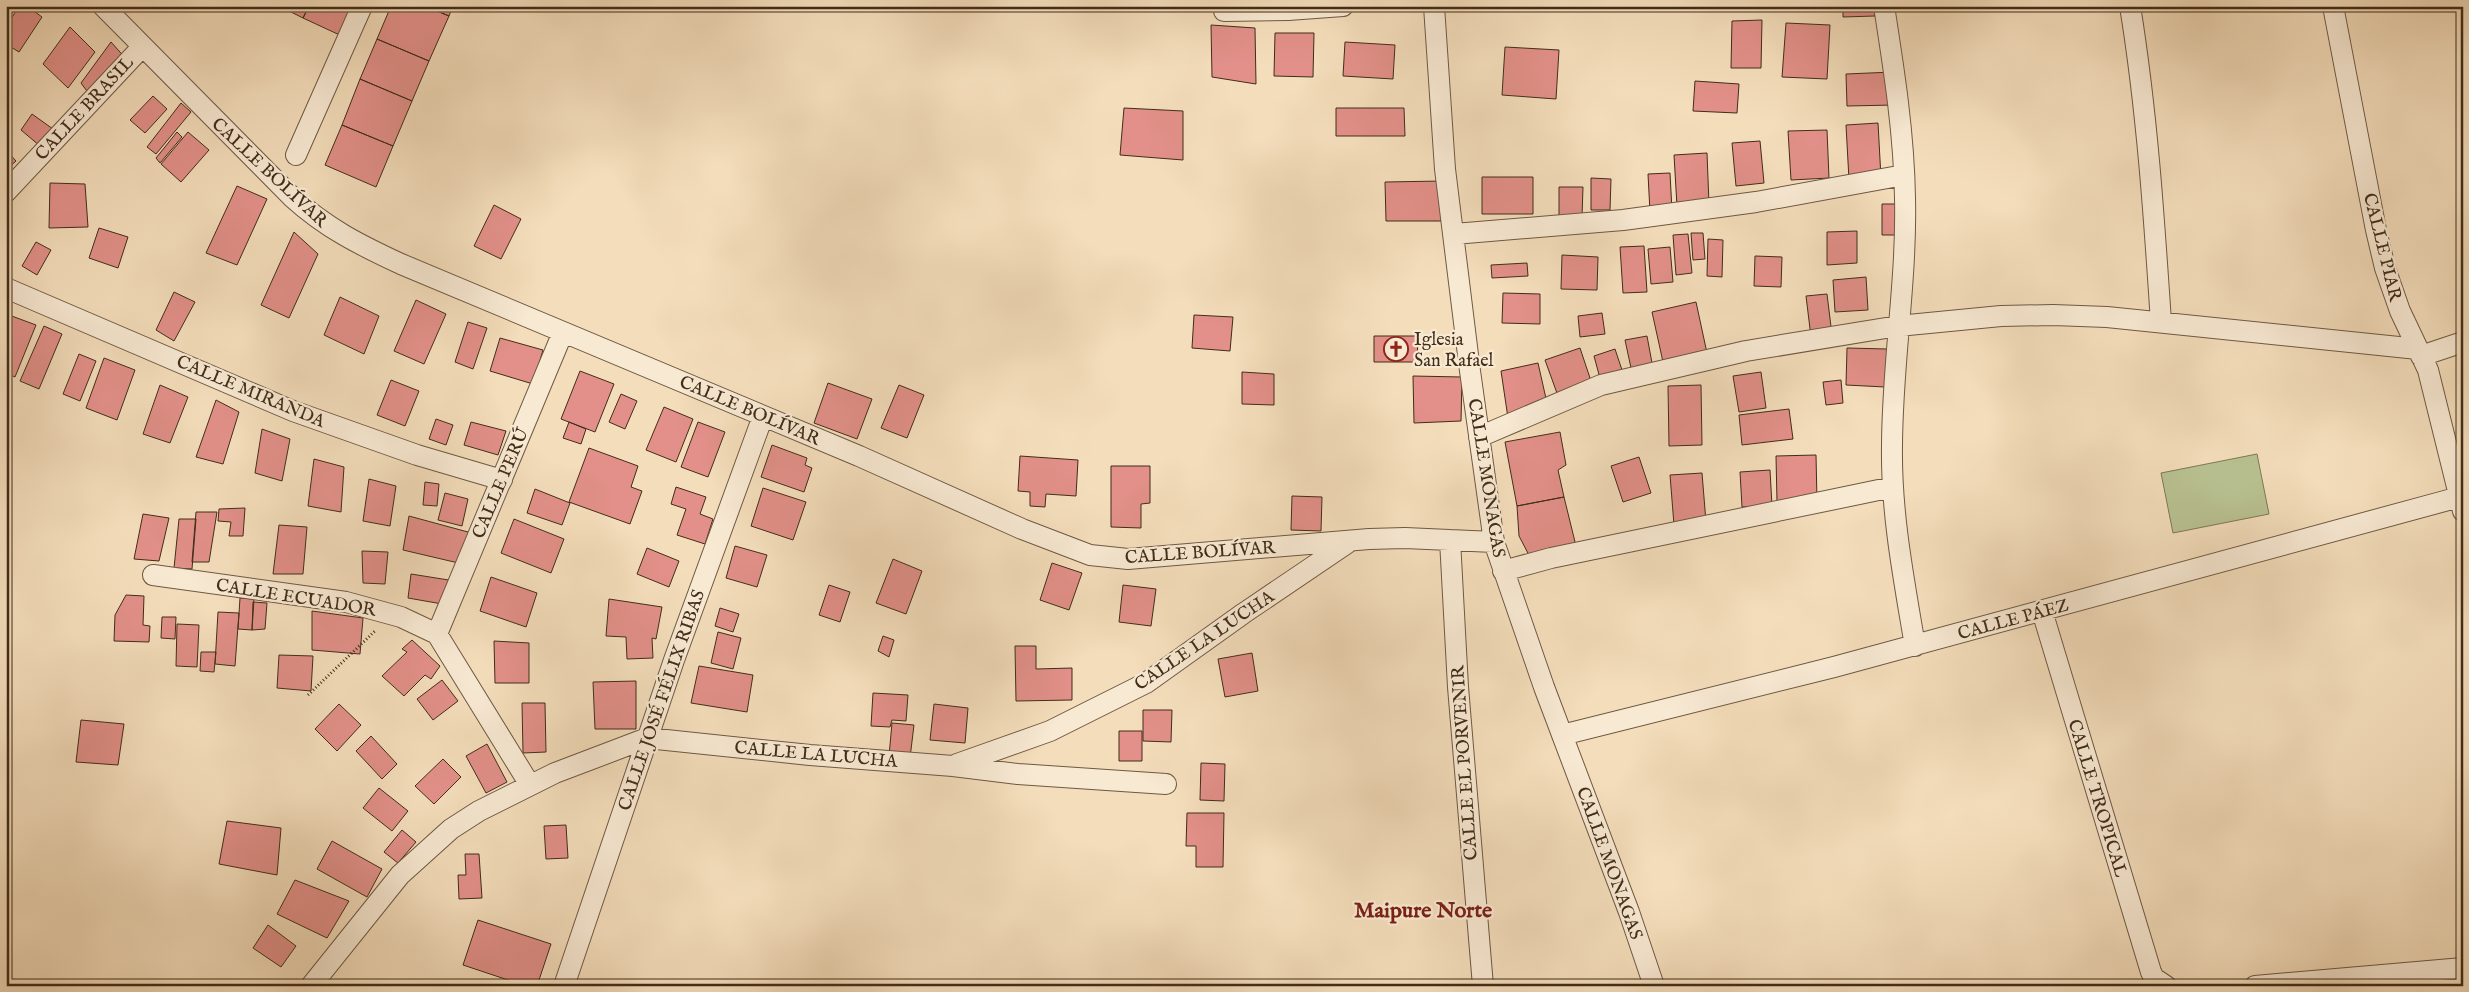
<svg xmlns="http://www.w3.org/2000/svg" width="2469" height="992" viewBox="0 0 2469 992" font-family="'IM FELL English',serif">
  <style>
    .green { fill: #b9c292; stroke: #7d7856 }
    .building { fill: #e29089; stroke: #412d19 }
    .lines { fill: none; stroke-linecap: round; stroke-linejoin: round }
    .street-casing { stroke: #6e5942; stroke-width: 22 }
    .path { stroke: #412d19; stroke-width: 3; stroke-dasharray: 1 2.5; stroke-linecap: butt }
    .street { stroke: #f8e9d3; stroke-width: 20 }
    .labels { text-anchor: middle; stroke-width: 4.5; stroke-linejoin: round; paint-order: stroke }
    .street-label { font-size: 18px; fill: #412d19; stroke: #f8e9d3 }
    .poi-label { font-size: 18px; fill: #412d19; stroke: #f8e9d3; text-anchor: start }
    .district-label { font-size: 22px; font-weight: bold; fill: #7a1f14; stroke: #f8e9d3 }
  </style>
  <rect width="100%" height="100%" fill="#f4ddbb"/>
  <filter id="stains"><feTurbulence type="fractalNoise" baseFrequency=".004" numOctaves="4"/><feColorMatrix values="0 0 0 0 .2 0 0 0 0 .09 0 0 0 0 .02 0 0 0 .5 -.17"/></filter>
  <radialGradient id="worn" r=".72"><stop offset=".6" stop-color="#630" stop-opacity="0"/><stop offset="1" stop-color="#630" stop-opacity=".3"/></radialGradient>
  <path class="green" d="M 2257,454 L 2269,514 L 2173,533 L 2161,473 Z"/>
  <path class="building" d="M 19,6 L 27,6 L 42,17 L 19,52 L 6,44 L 6,27 Z
    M 279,6 L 309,6 L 303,18 Z
    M 309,6 L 359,6 L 344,37 L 303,18 Z
    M 391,6 L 425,6 L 449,16 L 429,61 L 377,39 Z
    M 425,6 L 453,6 L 449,16 Z
    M 1843,6 L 1874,6 L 1875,16 L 1843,17 Z
    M 1762,20 L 1761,68 L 1731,68 L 1732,21 Z
    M 1786,23 L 1830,25 L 1827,79 L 1782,77 Z
    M 1211,25 L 1255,28 L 1256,84 L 1212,77 Z
    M 70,27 L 95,52 L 68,88 L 43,64 Z
    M 1275,33 L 1314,33 L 1313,77 L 1274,76 Z
    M 377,39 L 429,61 L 412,101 L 360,79 Z
    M 111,42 L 128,61 L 92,98 L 81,83 Z
    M 1345,42 L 1395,45 L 1393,79 L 1343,76 Z
    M 1505,47 L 1559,50 L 1556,99 L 1502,95 Z
    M 1893,72 L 1894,105 L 1847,106 L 1846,74 Z
    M 360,79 L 412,101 L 393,146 L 342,125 Z
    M 1695,81 L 1739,84 L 1737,113 L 1693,111 Z
    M 153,96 L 167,109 L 145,133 L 130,120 Z
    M 181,103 L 191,112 L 156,154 L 147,147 Z
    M 1124,108 L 1183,111 L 1183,160 L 1120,155 Z
    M 1336,108 L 1404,108 L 1405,136 L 1336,136 Z
    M 32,114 L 53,129 L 40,146 L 21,130 Z
    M 1878,123 L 1881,178 L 1849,180 L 1846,125 Z
    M 342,125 L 393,146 L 376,187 L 325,165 Z
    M 1827,130 L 1829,178 L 1791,180 L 1788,131 Z
    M 177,132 L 182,137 L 160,163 L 156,158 Z
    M 188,132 L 209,150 L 181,182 L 161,164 Z
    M 1760,141 L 1764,183 L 1736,186 L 1732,143 Z
    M 6,150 L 16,161 L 6,170 Z
    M 1707,153 L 1709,204 L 1677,206 L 1674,155 Z
    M 1670,173 L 1672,211 L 1650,212 L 1648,174 Z
    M 1482,177 L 1533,177 L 1533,214 L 1482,214 Z
    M 1591,178 L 1611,179 L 1610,210 L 1591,210 Z
    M 1442,181 L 1443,221 L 1386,221 L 1385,182 Z
    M 50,183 L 85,184 L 88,227 L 49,228 Z
    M 237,186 L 267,199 L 237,265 L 206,253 Z
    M 1559,187 L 1583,187 L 1582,217 L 1559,217 Z
    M 1882,204 L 1901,204 L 1901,235 L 1882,235 Z
    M 494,205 L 521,219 L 501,259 L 474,246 Z
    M 99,228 L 128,237 L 118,268 L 89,258 Z
    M 1857,231 L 1857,263 L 1827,265 L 1827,232 Z
    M 294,232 L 318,254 L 289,318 L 261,305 Z
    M 1691,233 L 1703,233 L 1705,259 L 1693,260 Z
    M 1688,234 L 1692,273 L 1676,275 L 1673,235 Z
    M 1708,239 L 1723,240 L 1722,277 L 1707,276 Z
    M 36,242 L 51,250 L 37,275 L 22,266 Z
    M 1644,246 L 1647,292 L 1623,293 L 1620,247 Z
    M 1670,247 L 1673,282 L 1651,284 L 1648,249 Z
    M 1562,255 L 1598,257 L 1597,290 L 1561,289 Z
    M 1755,256 L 1782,257 L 1781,287 L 1754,286 Z
    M 1527,263 L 1528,276 L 1492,278 L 1491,265 Z
    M 1866,277 L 1868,310 L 1835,312 L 1833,280 Z
    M 174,292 L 195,302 L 174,341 L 156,330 Z
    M 1503,293 L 1540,294 L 1540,324 L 1502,323 Z
    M 1827,294 L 1832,335 L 1811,337 L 1806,296 Z
    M 340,297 L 379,316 L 364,354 L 324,335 Z
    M 416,300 L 446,314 L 424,364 L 394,351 Z
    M 1696,302 L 1707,353 L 1663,362 L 1652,312 Z
    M 1602,313 L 1605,334 L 1580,337 L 1578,316 Z
    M 9,315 L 36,325 L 15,377 L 6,373 L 6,322 Z
    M 1194,315 L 1233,317 L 1230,351 L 1192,348 Z
    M 468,322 L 487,328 L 473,369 L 455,362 Z
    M 44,326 L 62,334 L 39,389 L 20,381 Z
    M 1374,336 L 1418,336 L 1417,362 L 1374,362 Z
    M 1647,336 L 1652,363 L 1631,368 L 1625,340 Z
    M 500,338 L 543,350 L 533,384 L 490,371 Z
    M 1580,348 L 1592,384 L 1558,396 L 1545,360 Z
    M 1847,348 L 1887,349 L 1885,387 L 1846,385 Z
    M 1615,349 L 1623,373 L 1601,382 L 1594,356 Z
    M 79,354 L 96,361 L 80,401 L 63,394 Z
    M 104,358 L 135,370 L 117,420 L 86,408 Z
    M 1538,363 L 1547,403 L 1508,418 L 1501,371 Z
    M 580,371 L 614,384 L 595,432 L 561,419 Z
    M 1242,372 L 1274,374 L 1274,405 L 1242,404 Z
    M 1761,372 L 1766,408 L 1739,412 L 1733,376 Z
    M 1413,376 L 1462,377 L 1461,421 L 1414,423 Z
    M 391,380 L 419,391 L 405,426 L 377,415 Z
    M 1841,380 L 1843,403 L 1826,405 L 1823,382 Z
    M 828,383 L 872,399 L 857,439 L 814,423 Z
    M 160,385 L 188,397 L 170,443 L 143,434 Z
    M 899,385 L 924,395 L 907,438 L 881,428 Z
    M 1701,385 L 1702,445 L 1669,446 L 1668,386 Z
    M 621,394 L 637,401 L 625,429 L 609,422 Z
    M 216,400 L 239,412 L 223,464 L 196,457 Z
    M 664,407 L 693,419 L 676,462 L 646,450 Z
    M 1789,409 L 1793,439 L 1742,445 L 1739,415 Z
    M 436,419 L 453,425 L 446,445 L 429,439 Z
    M 471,422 L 506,431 L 498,455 L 464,445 Z
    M 569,422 L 586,429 L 581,444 L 563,438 Z
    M 698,422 L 725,432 L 708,477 L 681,467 Z
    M 262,429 L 290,439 L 282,481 L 255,473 Z
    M 1560,432 L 1566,465 L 1558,470 L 1564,497 L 1517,506 L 1505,442 Z
    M 772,445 L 807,458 L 805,465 L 812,468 L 804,492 L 761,477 Z
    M 589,448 L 638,466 L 631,487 L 642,491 L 630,524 L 569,502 Z
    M 1816,455 L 1817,501 L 1777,502 L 1776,456 Z
    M 1020,456 L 1078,460 L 1076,496 L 1046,494 L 1045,507 L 1030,506 L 1030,492 L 1018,491 Z
    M 1639,457 L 1651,493 L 1623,502 L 1611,466 Z
    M 314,459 L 344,467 L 341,512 L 308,506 Z
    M 1111,466 L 1150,466 L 1150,503 L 1141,504 L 1141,528 L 1111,527 Z
    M 1770,470 L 1772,506 L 1742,507 L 1740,472 Z
    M 1702,473 L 1706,522 L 1674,525 L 1670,475 Z
    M 369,479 L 396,486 L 390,526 L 363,521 Z
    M 425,482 L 439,484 L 437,506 L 423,505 Z
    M 676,487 L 706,497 L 700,514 L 713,519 L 705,544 L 677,535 L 686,509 L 671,504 Z
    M 763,488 L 806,502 L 793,540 L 751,526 Z
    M 535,489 L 570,503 L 562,525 L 527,513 Z
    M 445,493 L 468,499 L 462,526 L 438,520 Z
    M 1292,496 L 1322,497 L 1321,531 L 1291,530 Z
    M 1564,497 L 1576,546 L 1531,559 L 1519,536 L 1517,506 Z
    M 245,508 L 243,536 L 229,536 L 231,522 L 218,521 L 219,509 Z
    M 196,512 L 217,512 L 209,562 L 192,562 Z
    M 143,514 L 169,518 L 159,561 L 134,559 Z
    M 409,516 L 479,535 L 467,565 L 403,550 Z
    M 179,519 L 196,519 L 192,569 L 174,568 Z
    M 514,519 L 564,539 L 551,573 L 501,553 Z
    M 279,525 L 307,527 L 303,574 L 273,574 Z
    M 735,546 L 767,555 L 757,587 L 726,578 Z
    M 647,548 L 679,561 L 669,587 L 637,574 Z
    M 362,551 L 388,552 L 385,584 L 363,583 Z
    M 893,559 L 922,571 L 906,614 L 876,603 Z
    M 1052,563 L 1082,573 L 1069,610 L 1040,600 Z
    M 411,574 L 455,581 L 448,605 L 408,598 Z
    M 491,577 L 537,593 L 526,627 L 480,611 Z
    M 829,585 L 850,592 L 840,622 L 819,615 Z
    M 1123,585 L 1156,589 L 1151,626 L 1119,622 Z
    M 126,595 L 144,596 L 143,625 L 150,626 L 149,642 L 114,641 L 115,615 Z
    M 240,598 L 254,599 L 252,630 L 238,629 Z
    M 609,599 L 662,607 L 656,639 L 652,638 L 653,658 L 627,659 L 626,637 L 606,636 Z
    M 253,602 L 267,603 L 265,629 L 252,630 Z
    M 720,608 L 739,614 L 733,632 L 715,626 Z
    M 312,611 L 363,618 L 360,654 L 312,650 Z
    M 218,612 L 239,613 L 235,666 L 215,664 Z
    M 162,617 L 176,617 L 175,639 L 161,638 Z
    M 177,624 L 199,625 L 197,667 L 176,666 Z
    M 718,632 L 741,638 L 733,669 L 711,663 Z
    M 883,636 L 894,640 L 889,657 L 878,651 Z
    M 412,640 L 440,666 L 431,679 L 425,675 L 404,696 L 382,676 L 407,652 L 402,649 Z
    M 494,641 L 529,643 L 529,683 L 495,683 Z
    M 1015,646 L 1036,646 L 1036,669 L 1072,668 L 1072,700 L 1016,701 Z
    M 201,652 L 216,652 L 214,672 L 200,671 Z
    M 1252,653 L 1258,691 L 1225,697 L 1218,659 Z
    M 279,655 L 313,656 L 311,691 L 277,688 Z
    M 699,666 L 753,675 L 747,712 L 691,703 Z
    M 442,680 L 458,701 L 433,720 L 417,699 Z
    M 636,681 L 636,729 L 595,729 L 593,682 Z
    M 873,693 L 908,695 L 906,721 L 892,720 L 890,727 L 871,726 Z
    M 522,703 L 545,703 L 546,752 L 523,753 Z
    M 339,704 L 361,725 L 337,751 L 315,729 Z
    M 934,704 L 968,708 L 965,743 L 930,740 Z
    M 1143,710 L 1172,710 L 1171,742 L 1143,741 Z
    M 81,720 L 124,724 L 118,765 L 76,762 Z
    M 892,723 L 914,725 L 910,758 L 889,756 Z
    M 1119,731 L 1142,731 L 1142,761 L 1119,761 Z
    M 371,736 L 397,764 L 382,779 L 356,751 Z
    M 487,744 L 507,782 L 486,793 L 466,756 Z
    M 443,759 L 461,777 L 434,804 L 415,786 Z
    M 1201,763 L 1225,764 L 1224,801 L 1200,800 Z
    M 379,788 L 408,811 L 392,831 L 363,808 Z
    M 1187,813 L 1224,813 L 1223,867 L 1196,867 L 1196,846 L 1186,846 Z
    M 227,821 L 281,828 L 277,875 L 219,864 Z
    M 566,825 L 568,858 L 546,859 L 544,826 Z
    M 402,830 L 416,842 L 398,863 L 384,852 Z
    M 332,841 L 382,869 L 367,897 L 317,869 Z
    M 465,854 L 479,854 L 482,898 L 459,899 L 458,875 L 466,875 Z
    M 295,880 L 349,901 L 327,938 L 277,914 Z
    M 478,920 L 551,944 L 537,986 L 526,986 L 463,965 Z
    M 268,925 L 296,946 L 281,967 L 253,948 Z"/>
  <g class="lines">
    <defs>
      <path id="street" d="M 103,6 L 292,197 C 326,228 360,245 401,264 L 859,456 L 1022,529 L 1090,555 L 1128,559 L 1369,539 L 1405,538 L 1494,542
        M 1434,6 L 1445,169 L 1470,371 L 1494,542 L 1544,687 L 1629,912 L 1654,986
        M 1884,6 C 1894,70 1904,133 1905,198 C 1907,281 1892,364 1892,447 C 1891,514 1904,580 1915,646
        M 2130,6 C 2147,111 2154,216 2161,322
        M 2333,6 L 2376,230 L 2385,268 L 2400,311 L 2428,370 L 2463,511
        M 1224,11 L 1288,10 L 1343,6
        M 296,155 L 362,6
        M 6,192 L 142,47
        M 1454,234 L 1623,220 L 1756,202 L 1904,175
        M 6,288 L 293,411 L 417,455 L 502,480
        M 2421,356 L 2463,342
        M 1479,437 L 1601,385 L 1746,351 L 1898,326 L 2001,316 L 2053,315 L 2107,317 L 2418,349
        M 1450,540 L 1458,687 L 1483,986
        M 1503,571 L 1551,558 L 1893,487
        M 153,575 L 346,602 L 401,617 L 437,634 L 530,785
        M 2042,611 L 2151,972 L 2154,978 L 2166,986
        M 437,634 L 563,332
        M 1562,735 L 1834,667 L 2463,496
        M 957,764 L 1050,731 L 1146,683 L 1244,613 L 1349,542
        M 311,986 L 400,875 L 451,829 L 479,811 L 555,773 L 647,738 L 810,755 L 953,766 L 1018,774 L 1166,784
        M 564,986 L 674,660 L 763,416
        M 2255,986 L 2463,968"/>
    </defs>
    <use href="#street" class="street-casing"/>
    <path class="path" d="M 308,695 L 376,630"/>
    <use href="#street" class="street"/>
  </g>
  <defs>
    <symbol id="church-ring" viewBox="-11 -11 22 22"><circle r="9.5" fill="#f8e9d3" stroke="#8f2418" stroke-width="1.5"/><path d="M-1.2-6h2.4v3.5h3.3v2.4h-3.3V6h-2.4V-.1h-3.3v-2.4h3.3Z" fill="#8f2418"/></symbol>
  </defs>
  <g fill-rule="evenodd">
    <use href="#church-ring" x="1382" y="335" width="28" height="28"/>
  </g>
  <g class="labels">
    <g class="street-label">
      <text transform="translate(84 108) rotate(-47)" y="6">CALLE BRASIL</text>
      <text transform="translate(270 172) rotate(43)" y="6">CALLE BOLÍVAR</text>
      <text transform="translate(2383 247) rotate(76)" y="6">CALLE PIAR</text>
      <text transform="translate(251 391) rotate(23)" y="6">CALLE MIRANDA</text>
      <text transform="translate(750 410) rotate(23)" y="6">CALLE BOLÍVAR</text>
      <text transform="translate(1487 478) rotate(81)" y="6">CALLE MONAGAS</text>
      <text transform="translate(500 483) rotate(-67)" y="6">CALLE PERÚ</text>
      <text transform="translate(1200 552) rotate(-4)" y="6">CALLE BOLÍVAR</text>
      <text transform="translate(296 597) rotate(9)" y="6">CALLE ECUADOR</text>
      <text transform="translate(2013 619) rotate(-15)" y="6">CALLE PÁEZ</text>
      <text transform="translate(1204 640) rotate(-34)" y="6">CALLE LA LUCHA</text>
      <text transform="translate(661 700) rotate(-71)" y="6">CALLE JOSÉ FÉLIX RIBAS</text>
      <text transform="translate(816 754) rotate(5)" y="6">CALLE LA LUCHA</text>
      <text transform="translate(1464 763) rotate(-94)" y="6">CALLE EL PORVENIR</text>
      <text transform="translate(2098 798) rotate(73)" y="6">CALLE TROPICAL</text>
      <text transform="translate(1610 863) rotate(70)" y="6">CALLE MONAGAS</text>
    </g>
    <g class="poi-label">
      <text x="1414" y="345">Iglesia<tspan x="1414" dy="21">San Rafael</tspan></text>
    </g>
    <g class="district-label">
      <text x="1423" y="917">Maipure Norte</text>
    </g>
  </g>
  <rect width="2469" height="992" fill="none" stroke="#f4ddbb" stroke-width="25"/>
  <rect x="8" y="8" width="2454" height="977" fill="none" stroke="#412d19" stroke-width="2.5"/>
  <rect x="12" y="12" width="2444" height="967" fill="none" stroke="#412d19"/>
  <rect width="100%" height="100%" filter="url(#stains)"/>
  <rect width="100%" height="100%" fill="url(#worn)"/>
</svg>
